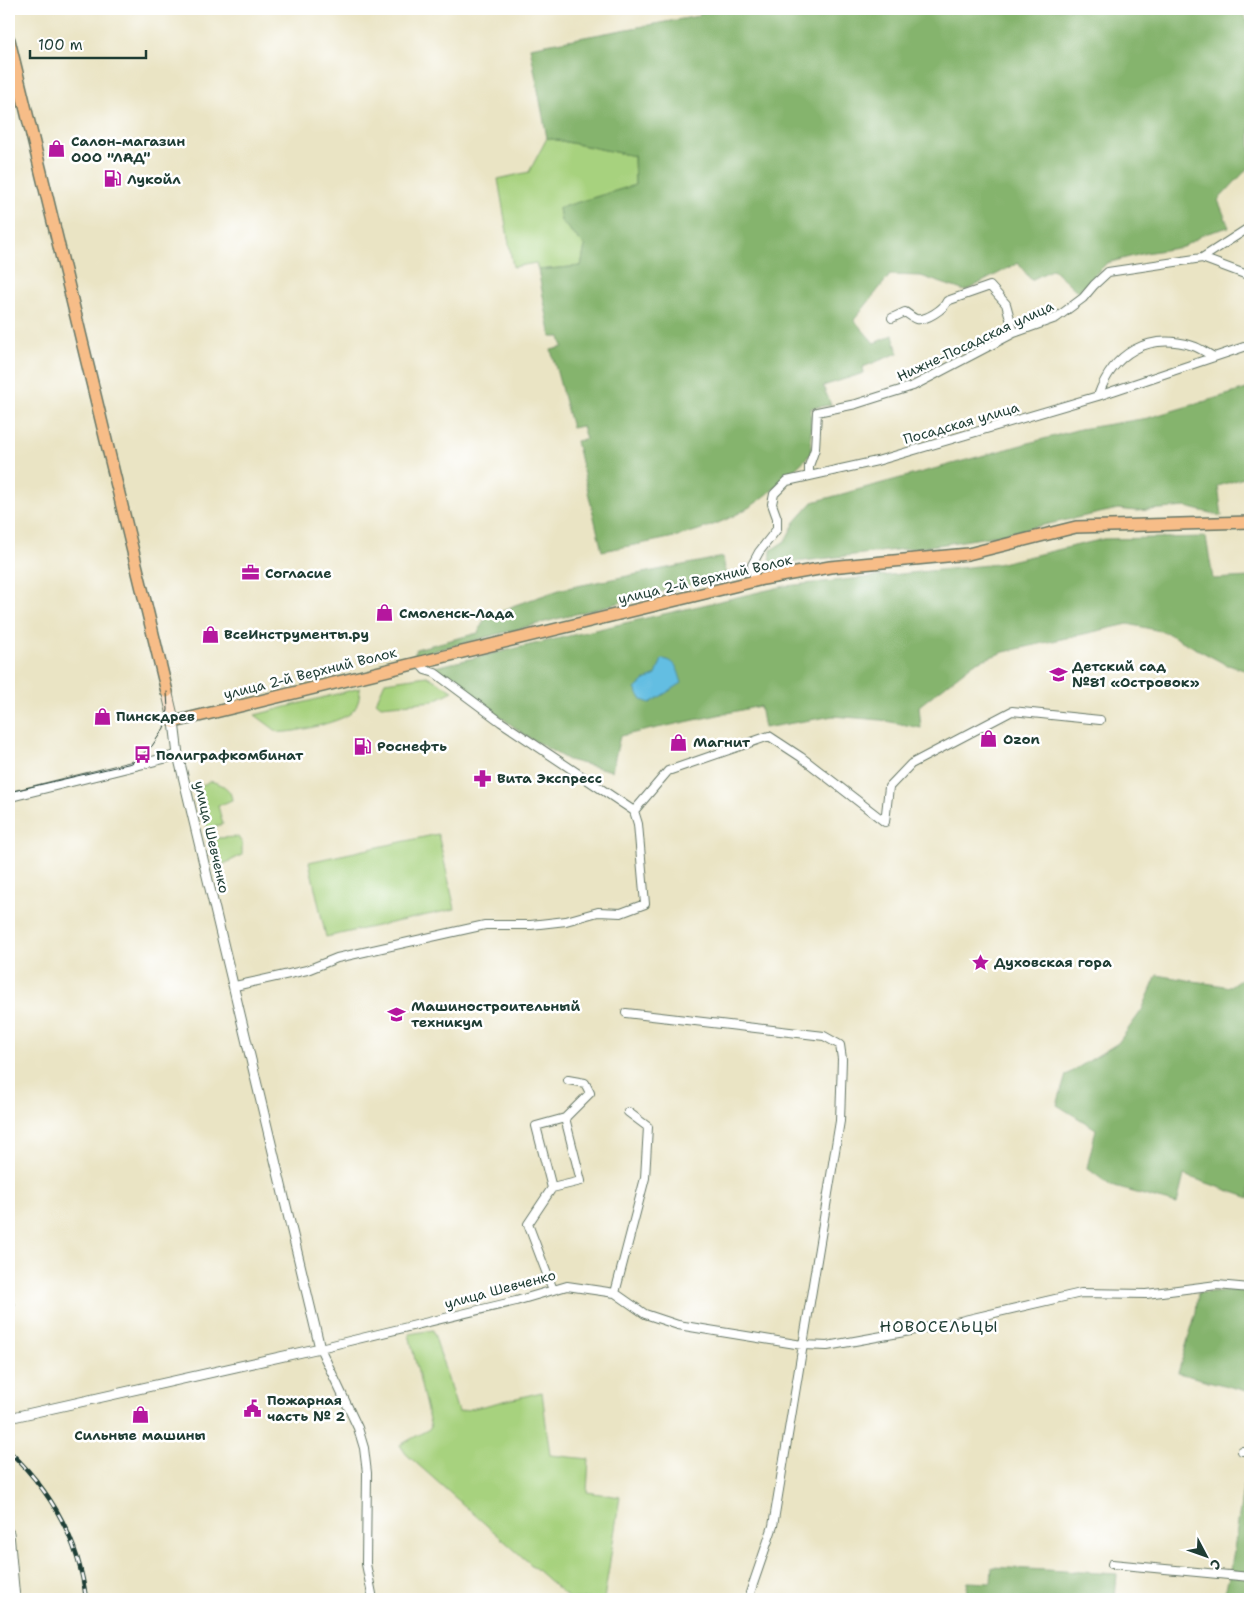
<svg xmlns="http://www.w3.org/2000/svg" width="1259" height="1608" viewBox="0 0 1259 1608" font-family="'Shantell Sans',sans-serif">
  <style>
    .green { fill: #a7d27e; stroke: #638859 }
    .forest { fill: #85b46d; stroke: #527850 }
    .water { fill: #64bee2; stroke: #427e8b }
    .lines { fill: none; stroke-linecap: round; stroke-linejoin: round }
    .minor-casing { stroke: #676; stroke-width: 10 }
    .tertiary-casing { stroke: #676; stroke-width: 11 }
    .secondary-casing { stroke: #676; stroke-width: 12 }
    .primary-casing { stroke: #676; stroke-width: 14 }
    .minor { stroke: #fff; stroke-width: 8 }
    .tertiary { stroke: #fff; stroke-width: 9 }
    .secondary { stroke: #fce5cf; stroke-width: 10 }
    .primary { stroke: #f7bd88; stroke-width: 11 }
    .tram { stroke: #1f3d34; stroke-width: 1 }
    .rail-casing { stroke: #1f3d34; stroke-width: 4.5 }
    .rail { stroke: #fff; stroke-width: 2.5; stroke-dasharray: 8; stroke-linecap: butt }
    .labels { text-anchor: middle; stroke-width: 5; stroke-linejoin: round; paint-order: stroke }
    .poi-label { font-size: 14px; font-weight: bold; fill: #1f3d34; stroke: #fff; text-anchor: start }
    .street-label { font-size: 14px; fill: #1f3d34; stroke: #fff }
    .quarter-label { font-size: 16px; letter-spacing: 1px; fill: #1f3d34; stroke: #fff }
  </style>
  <rect width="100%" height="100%" fill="#fff"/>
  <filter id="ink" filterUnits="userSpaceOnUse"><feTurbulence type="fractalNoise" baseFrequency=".02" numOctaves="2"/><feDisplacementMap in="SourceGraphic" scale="10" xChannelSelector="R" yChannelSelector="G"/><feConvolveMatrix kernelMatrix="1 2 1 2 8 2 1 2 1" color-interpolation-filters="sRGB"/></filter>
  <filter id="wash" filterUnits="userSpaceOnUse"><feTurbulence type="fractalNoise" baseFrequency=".0096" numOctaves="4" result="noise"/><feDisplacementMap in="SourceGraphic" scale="20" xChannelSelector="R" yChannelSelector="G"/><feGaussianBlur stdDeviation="1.12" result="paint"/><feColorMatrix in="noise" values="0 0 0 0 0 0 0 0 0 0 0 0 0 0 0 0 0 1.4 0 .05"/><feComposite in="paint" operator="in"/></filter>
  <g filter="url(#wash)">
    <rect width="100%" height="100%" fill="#eae4c4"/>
    <path class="green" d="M 547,138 L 634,156 L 635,185 L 559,208 L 561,221 L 585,246 L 581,266 L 538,270 L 536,263 L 513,267 L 498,179 L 529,172 Z
      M 427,676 L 453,691 L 433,701 L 381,706 L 376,702 L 385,682 Z
      M 360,688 C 360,697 358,707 351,713 C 340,722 291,734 278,732 L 255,715 Z
      M 209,781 C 221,783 231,788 232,800 L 218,806 L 223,824 L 213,827 L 216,838 L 238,837 L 242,843 L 242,855 L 224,864 L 216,863 L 198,789 Z
      M 438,834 L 455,909 L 326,937 L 309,862 Z
      M 433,1330 L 458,1412 L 542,1392 L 550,1455 L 589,1459 L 587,1492 L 620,1497 L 604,1599 L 570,1599 L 406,1454 L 400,1445 L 431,1428 L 409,1334 Z"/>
    <path class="forest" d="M 705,9 L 1144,9 L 1151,15 L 1156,9 L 1239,9 L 1250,25 L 1250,166 L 1218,200 L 1229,227 L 1204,234 L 1183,247 L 1145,253 L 1107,263 L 1078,292 L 1053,269 L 1031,280 L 1018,263 L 965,291 L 921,276 L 890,275 L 854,320 L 874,343 L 893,335 L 898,353 L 863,367 L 864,373 L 823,386 L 831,405 L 811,408 L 811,454 C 789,474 768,498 741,512 C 698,536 649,542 602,551 L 576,441 L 586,439 L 582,426 L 572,428 L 551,350 L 563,347 L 560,337 L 551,337 L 538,270 L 581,266 L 585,246 L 561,221 L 559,208 L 635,185 L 634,156 L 547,138 L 530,47 L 698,16 Z
      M 1250,388 L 1250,476 L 1218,486 L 1222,516 L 1186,507 L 1136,511 L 1118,509 L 988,537 L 938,545 L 770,565 L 771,550 L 785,541 L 795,522 L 813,502 L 1080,429 L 1148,418 Z
      M 1206,537 L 1213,579 L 1250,577 L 1250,672 L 1225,664 L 1165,632 L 1128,624 L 1004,652 L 974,663 L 919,706 L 921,728 L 881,720 L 833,716 L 764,728 L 760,706 L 620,736 L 612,771 L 568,760 L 526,736 L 435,667 L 785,586 L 997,564 L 1104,539 Z
      M 723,557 L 726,575 L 414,656 L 416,649 L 478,633 L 484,620 L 515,605 L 562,589 Z
      M 1250,973 L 1250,1198 L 1184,1175 L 1177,1204 L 1111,1186 L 1087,1168 L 1096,1129 L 1057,1105 L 1066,1075 L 1118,1043 L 1142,1010 L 1157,975 L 1230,987 Z
      M 1250,1289 L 1250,1392 L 1178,1373 L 1196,1312 L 1198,1293 Z
      M 1250,1442 L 1250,1599 L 1223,1599 L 1231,1569 Z
      M 992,1567 L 1117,1574 L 1115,1599 L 965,1599 L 968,1582 L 991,1583 Z"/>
    <path class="water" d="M 662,659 C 677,660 678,671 682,683 L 650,703 L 642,700 L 635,689 L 645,680 L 656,675 Z"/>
  </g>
  <g filter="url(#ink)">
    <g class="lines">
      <defs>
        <path id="minor" d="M 1202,258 L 1250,227
          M 892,318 L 905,312 C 908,314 913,318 916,319 C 926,321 944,309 947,301 L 990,286 L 1006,304 L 1014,333
          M 1098,396 C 1113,353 1148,332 1193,346 C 1200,348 1208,354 1214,357
          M 809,474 L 809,466 L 815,449 L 817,412 L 856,404 L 913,386 L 1014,333 L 1056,318 L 1083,298 L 1094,285 L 1108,272 L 1202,258 L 1250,276
          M 755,581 L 752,565 L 759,552 L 777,529 L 777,518 L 772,504 L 774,494 L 787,481 L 877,461 L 1098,396 L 1250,345
          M 634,811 L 668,771 L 769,736 L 801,757 L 885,822 L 889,787 L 911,764 L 1012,711 L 1100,720
          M 235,986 L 307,970 L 337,958 L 485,925 L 531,925 L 566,921 L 598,912 L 621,913 L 645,904 L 638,824 L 634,811 L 501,722 L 435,673 L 425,670 L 419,663
          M 626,1013 L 824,1036 L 840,1045 L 842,1059 L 840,1121 L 773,1526 L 750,1593
          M 552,1188 L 536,1126 L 565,1118
          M 553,1290 L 528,1224 L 552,1188 L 581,1181 L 565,1118 L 590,1093 L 585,1083 L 568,1080
          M 615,1293 L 645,1314 L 678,1325 L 802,1345 L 827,1346 L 943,1325 L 1081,1293 L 1146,1294 L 1217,1285 L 1250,1288
          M 1242,1451 L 1250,1451
          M 1112,1564 L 1250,1577
          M 373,1599 L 366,1564 L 367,1473 L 364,1448 L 358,1428 L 320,1348 L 516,1301 L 567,1286 L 615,1293 L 645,1178 L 648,1127 L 628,1112"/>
        <path id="tertiary" d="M 9,797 L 178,755
          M 9,1418 L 320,1348 L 178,755 L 174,722
          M 9,1533 L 15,1599"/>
        <path id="secondary" d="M 167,692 L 174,722"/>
        <path id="primary" d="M 9,40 L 167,692
          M 174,722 L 763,579 L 830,567 L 968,554 L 1076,527 L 1250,522"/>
      </defs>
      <use href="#minor" class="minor-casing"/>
      <use href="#tertiary" class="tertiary-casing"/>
      <use href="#secondary" class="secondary-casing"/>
      <use href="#primary" class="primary-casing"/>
      <use href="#minor" class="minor"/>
      <use href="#tertiary" class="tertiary"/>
      <use href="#secondary" class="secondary"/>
      <use href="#primary" class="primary"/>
      <path class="tram" d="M 9,792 L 132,763 L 152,746 L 164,728 L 168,710 L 167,692"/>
      <defs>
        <path id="rail" d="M 9,1306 L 13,1304
          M 9,1451 C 51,1491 79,1541 86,1599"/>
      </defs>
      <use href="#rail" class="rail-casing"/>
      <use href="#rail" class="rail"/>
    </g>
  </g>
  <defs>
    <symbol id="shop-bare" viewBox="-9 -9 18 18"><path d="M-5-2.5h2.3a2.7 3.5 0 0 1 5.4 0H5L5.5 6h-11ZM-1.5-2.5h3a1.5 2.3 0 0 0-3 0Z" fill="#b5179e" stroke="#fff" stroke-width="2.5" paint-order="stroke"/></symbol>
    <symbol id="fuel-bare" viewBox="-9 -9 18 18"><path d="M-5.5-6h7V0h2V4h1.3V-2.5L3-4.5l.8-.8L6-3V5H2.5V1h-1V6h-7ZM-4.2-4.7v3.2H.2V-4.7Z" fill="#b5179e" stroke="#fff" stroke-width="2.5" paint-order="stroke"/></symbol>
    <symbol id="office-bare" viewBox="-9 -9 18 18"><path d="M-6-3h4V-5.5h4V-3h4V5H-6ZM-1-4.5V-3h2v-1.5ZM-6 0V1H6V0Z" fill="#b5179e" stroke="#fff" stroke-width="2.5" paint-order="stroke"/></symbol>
    <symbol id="school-bare" viewBox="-9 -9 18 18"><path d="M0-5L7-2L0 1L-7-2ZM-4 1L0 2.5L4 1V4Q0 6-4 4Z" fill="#b5179e" stroke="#fff" stroke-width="2.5" paint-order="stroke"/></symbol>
    <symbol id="bus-bare" viewBox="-9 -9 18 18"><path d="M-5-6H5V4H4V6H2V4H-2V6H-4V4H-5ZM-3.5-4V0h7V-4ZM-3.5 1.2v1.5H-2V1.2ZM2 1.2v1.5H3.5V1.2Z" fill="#b5179e" stroke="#fff" stroke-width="2.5" paint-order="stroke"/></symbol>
    <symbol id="pharmacy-bare" viewBox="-9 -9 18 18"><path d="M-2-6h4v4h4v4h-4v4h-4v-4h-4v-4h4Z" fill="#b5179e" stroke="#fff" stroke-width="2.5" paint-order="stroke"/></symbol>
    <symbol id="sight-bare" viewBox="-9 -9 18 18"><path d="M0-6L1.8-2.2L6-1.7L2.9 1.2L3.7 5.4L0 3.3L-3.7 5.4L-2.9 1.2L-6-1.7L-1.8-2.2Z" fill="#b5179e" stroke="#fff" stroke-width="2.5" paint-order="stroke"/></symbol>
    <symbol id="university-bare" viewBox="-9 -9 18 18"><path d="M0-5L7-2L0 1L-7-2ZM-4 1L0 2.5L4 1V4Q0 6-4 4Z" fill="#b5179e" stroke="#fff" stroke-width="2.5" paint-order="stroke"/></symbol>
    <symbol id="civic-bare" viewBox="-9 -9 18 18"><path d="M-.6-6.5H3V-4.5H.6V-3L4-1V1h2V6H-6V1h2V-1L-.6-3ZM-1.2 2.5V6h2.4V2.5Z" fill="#b5179e" stroke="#fff" stroke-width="2.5" paint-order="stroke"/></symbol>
  </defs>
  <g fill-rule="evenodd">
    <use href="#shop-bare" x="44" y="136" width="25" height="25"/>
    <use href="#fuel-bare" x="100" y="166" width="25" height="25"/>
    <use href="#office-bare" x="238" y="560" width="25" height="25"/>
    <use href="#shop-bare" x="372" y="600" width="25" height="25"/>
    <use href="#shop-bare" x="198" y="622" width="25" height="25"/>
    <use href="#school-bare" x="1046" y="662" width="25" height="25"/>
    <use href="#shop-bare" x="90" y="704" width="25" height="25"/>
    <use href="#shop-bare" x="976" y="726" width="25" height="25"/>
    <use href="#shop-bare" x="666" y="730" width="25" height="25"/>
    <use href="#fuel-bare" x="350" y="734" width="25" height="25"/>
    <use href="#bus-bare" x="130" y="742" width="25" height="25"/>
    <use href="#pharmacy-bare" x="470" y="766" width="25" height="25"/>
    <use href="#sight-bare" x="968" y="950" width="25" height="25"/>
    <use href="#university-bare" x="384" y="1002" width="25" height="25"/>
    <use href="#civic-bare" x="240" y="1396" width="25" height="25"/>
    <use href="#shop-bare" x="128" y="1402" width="25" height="25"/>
  </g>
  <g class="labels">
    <g class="poi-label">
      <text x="71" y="146">Салон-магазин<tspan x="71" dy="16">ООО "ЛАД"</tspan></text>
      <text x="127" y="184">Лукойл</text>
      <text x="265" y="578">Согласие</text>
      <text x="399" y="618">Смоленск-Лада</text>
      <text x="224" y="639">ВсеИнструменты.ру</text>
      <text x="1072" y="671">Детский сад<tspan x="1072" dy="16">№81 «Островок»</tspan></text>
      <text x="116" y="721">Пинскдрев</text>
      <text x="1003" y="744">Ozon</text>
      <text x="693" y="747">Магнит</text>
      <text x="377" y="751">Роснефть</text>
      <text x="156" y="760">Полиграфкомбинат</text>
      <text x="497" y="783">Вита Экспресс</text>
      <text x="994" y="967">Духовская гора</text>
      <text x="411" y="1011">Машиностроительный<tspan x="411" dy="16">техникум</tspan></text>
      <text x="267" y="1405">Пожарная<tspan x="267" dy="16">часть № 2</tspan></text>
      <text x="140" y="1440" text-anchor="middle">Сильные машины</text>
    </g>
    <g class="street-label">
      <text transform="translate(975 341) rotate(-25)" y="5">Нижне-Посадская улица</text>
      <text transform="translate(961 423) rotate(-16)" y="5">Посадская улица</text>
      <text transform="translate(705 579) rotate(-13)" y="5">улица 2-й Верхний Волок</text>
      <text transform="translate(310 673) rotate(-14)" y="5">улица 2-й Верхний Волок</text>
      <text transform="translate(212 837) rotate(77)" y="5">улица Шевченко</text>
      <text transform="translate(500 1289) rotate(-15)" y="5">улица Шевченко</text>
    </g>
    <g class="quarter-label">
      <text x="939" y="1332">НОВОСЕЛЬЦЫ</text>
    </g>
  </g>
  <rect width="1259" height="1608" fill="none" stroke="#fff" stroke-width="30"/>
  <g transform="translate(1206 1556) rotate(131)" stroke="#ffffff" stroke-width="4" paint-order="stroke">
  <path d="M0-4L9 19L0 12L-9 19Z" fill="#1f3d34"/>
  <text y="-8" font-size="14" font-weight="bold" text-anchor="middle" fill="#1f3d34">С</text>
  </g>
  <path d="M30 50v8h116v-8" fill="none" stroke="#1f3d34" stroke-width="2.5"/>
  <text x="38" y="50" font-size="15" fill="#1f3d34" stroke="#ffffff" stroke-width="4" paint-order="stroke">100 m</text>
</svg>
